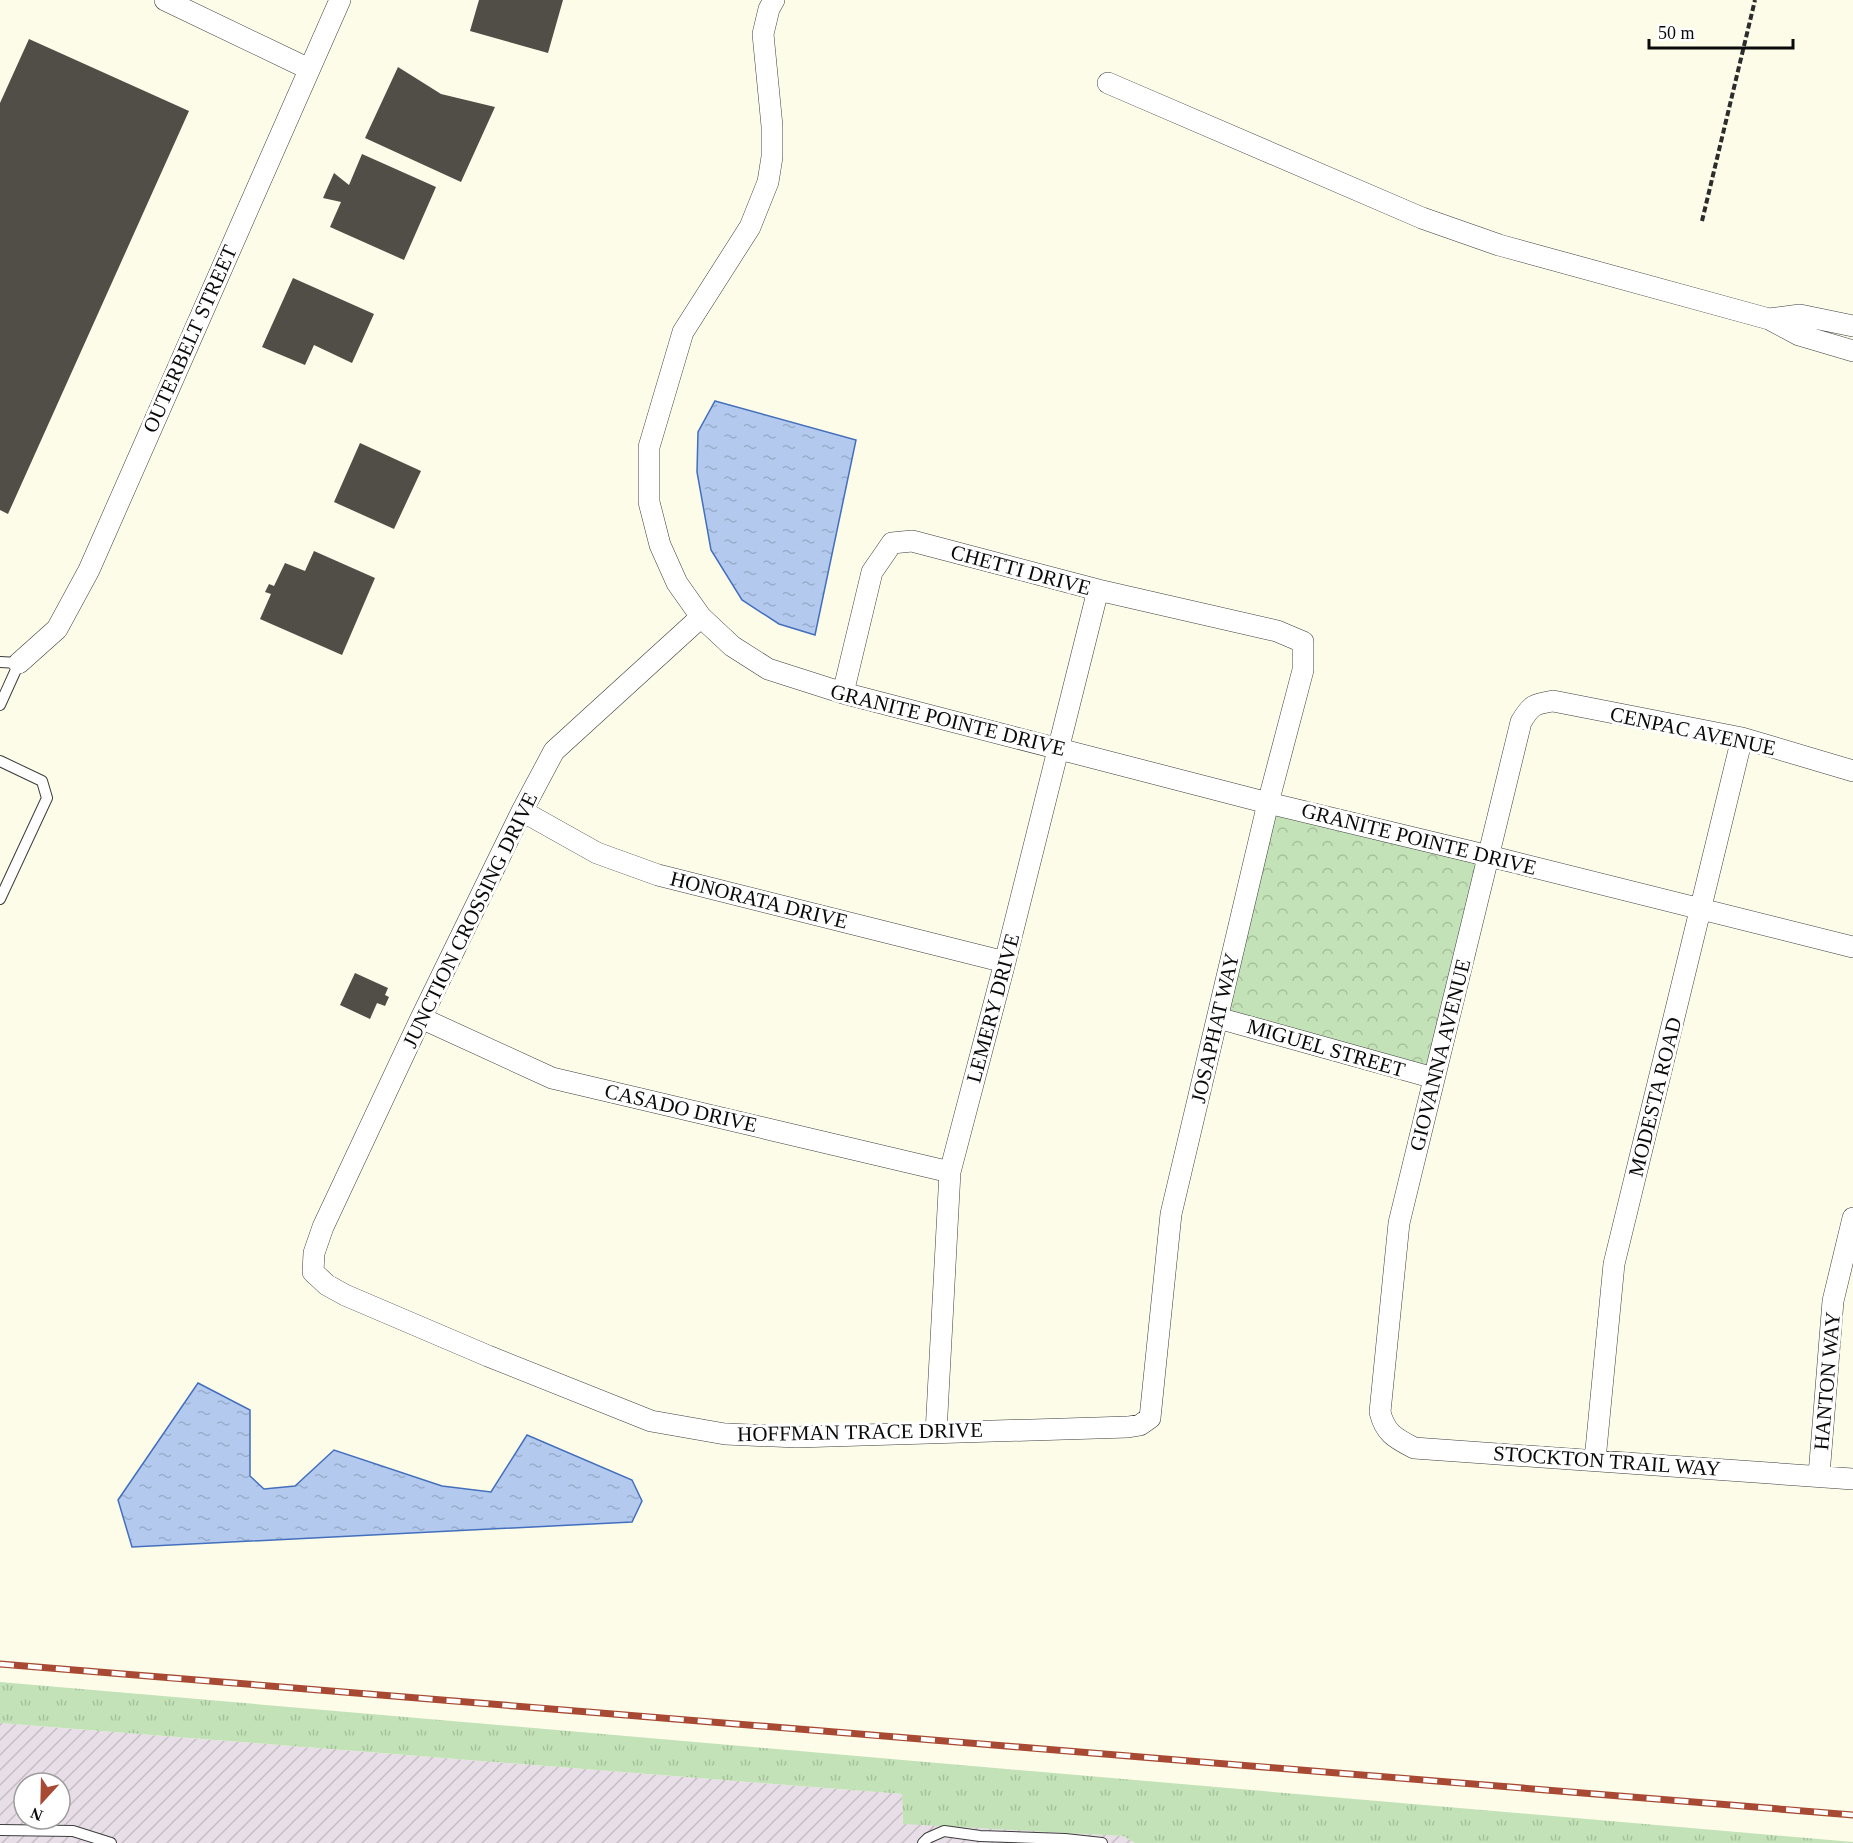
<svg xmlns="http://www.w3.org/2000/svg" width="1853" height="1843" viewBox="0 0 1853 1843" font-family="Georgia,serif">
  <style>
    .industrial { fill: url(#industrial-furrows); fill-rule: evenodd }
    .grass { fill: url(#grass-tufts) }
    .park { fill: url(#park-crowns) }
    .water { fill: url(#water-ripples); stroke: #436fbc; stroke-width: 1.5 }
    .building { fill: #514d47 }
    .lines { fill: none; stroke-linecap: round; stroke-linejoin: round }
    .service-casing { stroke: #3d3d3d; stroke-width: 12 }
    .minor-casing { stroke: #3d3d3d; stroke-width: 22 }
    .path { stroke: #2c2c2c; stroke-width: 4; stroke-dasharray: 6 3; stroke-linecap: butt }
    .service { stroke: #fff; stroke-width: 10 }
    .minor { stroke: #fff; stroke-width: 21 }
    .rail-casing { stroke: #a84933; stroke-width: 7 }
    .rail { stroke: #fff; stroke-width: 4.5; stroke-dasharray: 14; stroke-linecap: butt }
    .labels { text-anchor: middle; stroke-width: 6; stroke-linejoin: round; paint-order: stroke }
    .street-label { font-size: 21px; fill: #0a0a0a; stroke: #fff }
  </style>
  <defs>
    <pattern id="industrial-furrows" width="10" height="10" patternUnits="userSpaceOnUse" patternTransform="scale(1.5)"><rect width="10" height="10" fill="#e8dee7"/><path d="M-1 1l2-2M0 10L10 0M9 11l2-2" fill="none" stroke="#c6bdc5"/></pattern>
    <pattern id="grass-tufts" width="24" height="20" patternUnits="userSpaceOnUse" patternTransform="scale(1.5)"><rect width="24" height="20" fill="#c3e2b7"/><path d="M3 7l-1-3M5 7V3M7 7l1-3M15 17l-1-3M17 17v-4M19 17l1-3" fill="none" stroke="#a6c19c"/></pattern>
    <pattern id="park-crowns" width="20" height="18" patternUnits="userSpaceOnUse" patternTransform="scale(1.5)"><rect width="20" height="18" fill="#c3e2b7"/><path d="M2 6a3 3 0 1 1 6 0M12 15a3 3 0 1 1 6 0" fill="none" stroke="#a6c19c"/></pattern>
    <pattern id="water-ripples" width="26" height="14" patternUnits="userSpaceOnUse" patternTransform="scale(1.5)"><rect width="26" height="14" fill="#b3caee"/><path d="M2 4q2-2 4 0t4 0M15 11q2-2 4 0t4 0" fill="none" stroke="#99accb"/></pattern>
  </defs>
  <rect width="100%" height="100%" fill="#fcfce9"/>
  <path class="industrial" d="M 0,1723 L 902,1794 L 903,1823 L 1123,1836 L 1135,1843 L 0,1843 ZM 24,1783 L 60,1783 L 60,1819 L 24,1819 Z"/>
  <path class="grass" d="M 0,1682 L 1853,1842 L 1853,1843 L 1135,1843 L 1123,1836 L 903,1824 L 902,1794 L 0,1723 Z"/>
  <path class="park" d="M 1268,803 L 1489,856 L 1434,1078 L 1218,1018 Z"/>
  <path class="water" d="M 715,401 L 856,440 L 815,635 L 779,624 L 742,600 L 711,550 L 697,472 L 698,432 Z
    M 198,1383 L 250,1410 L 250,1476 L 264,1489 L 295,1486 L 334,1450 L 442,1486 L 491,1492 L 527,1435 L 632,1480 L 642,1501 L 632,1522 L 132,1547 L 118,1500 Z"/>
  <path class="building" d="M 479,0 L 563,0 L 548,53 L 470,31 Z
    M 29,39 L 189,111 L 8,514 L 0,510 L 0,103 Z
    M 398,67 L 441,94 L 495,107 L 461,182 L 365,138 Z
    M 362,154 L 436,187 L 404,260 L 330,227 L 341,202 L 323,198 L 334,173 L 349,185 Z
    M 293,278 L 374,314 L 352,363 L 314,345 L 305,365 L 262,347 Z
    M 360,443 L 421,471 L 394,529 L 334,502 Z
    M 314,551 L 375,578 L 342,655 L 260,619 L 271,594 L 265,592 L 269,584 L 274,586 L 285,563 L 305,571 Z
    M 355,973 L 388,988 L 385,995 L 389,997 L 385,1006 L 377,1003 L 370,1019 L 340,1005 Z"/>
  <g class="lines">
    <defs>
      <path id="service" d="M 0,662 L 19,663 L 0,705
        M 0,761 L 42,781 L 47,798 L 0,899
        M 0,1830 L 73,1831 L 111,1843
        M 923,1843 L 928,1838 L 944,1831 L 980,1836 L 1065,1839 L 1102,1843"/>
      <path id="minor" d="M 165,0 L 309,69
        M 774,0 L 769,9 L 763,34 L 772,126 L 772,157 L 768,182 L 750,227 L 683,332 L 649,447 L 649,502 L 660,545 L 677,583 L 701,617 L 732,646 L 768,669 L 843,693 L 1268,803 L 1489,856 L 1853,947
        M 1108,83 L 1422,218 L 1499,245 L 1769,319
        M 1853,326 L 1800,315 L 1769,319 L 1799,335 L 1853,351
        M 701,617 L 554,751 L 522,811 L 421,1018 L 323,1227 L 314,1253 L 313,1272 L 327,1285 L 345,1295 L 488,1356 L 651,1421 L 725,1434 L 797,1437 L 1128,1427 L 1140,1425 L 1150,1418 L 1171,1214 L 1268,803 L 1303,670 L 1303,642 L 1277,631 L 1098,590 L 912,541 L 892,543 L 872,572 L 843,693
        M 19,663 L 57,629 L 89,570 L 340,0
        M 1853,771 L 1742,738 L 1553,701 C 1534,704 1531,705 1521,722 L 1399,1223 L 1380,1412 C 1385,1433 1395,1438 1414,1448 L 1853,1479
        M 522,811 L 597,853 L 658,875 L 1005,962
        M 421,1018 L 552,1078 L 950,1172
        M 1218,1018 L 1434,1078
        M 936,1433 L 950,1172 L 1005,962 L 1098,590
        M 1595,1460 L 1614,1264 L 1742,738
        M 1819,1475 L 1833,1301 L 1853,1218"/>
    </defs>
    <use href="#service" class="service-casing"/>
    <use href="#minor" class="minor-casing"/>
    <path class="path" d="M 1702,221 L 1755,0"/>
    <use href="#service" class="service"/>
    <use href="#minor" class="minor"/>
    <defs>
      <path id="rail" d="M 0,1664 L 1853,1815"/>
    </defs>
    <use href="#rail" class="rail-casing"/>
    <use href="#rail" class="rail"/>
  </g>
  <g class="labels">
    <g class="street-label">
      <text transform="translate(190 339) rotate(-66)" y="7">OUTERBELT STREET</text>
      <text transform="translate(1021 570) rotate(15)" y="7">CHETTI DRIVE</text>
      <text transform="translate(948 720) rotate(14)" y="7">GRANITE POINTE DRIVE</text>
      <text transform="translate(1693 731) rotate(12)" y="7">CENPAC AVENUE</text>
      <text transform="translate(1419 839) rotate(14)" y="7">GRANITE POINTE DRIVE</text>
      <text transform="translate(759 900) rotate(14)" y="7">HONORATA DRIVE</text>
      <text transform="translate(470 920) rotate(-64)" y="7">JUNCTION CROSSING DRIVE</text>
      <text transform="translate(993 1008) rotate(-75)" y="7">LEMERY DRIVE</text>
      <text transform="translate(1215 1028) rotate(-77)" y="7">JOSAPHAT WAY</text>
      <text transform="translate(1326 1048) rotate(16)" y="7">MIGUEL STREET</text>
      <text transform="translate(1440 1055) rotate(-76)" y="7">GIOVANNA AVENUE</text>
      <text transform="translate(1655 1097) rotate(-76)" y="7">MODESTA ROAD</text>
      <text transform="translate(681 1108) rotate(13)" y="7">CASADO DRIVE</text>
      <text transform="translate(1827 1381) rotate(-85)" y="7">HANTON WAY</text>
      <text transform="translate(860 1432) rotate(-1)" y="7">HOFFMAN TRACE DRIVE</text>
      <text transform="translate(1607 1461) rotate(4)" y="7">STOCKTON TRAIL WAY</text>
    </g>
  </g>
  <g transform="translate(42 1801) rotate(202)"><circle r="28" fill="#ffffff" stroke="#9d9d9d" stroke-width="1.5"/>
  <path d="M0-4.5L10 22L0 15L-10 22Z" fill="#a84933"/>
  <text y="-9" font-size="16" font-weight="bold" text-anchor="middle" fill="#0a0a0a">N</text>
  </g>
  <path d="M1649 39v9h144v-9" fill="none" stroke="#0a0a0a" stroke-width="3"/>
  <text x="1658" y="39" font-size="18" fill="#0a0a0a" stroke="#ffffff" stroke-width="4.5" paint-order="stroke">50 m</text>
</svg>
